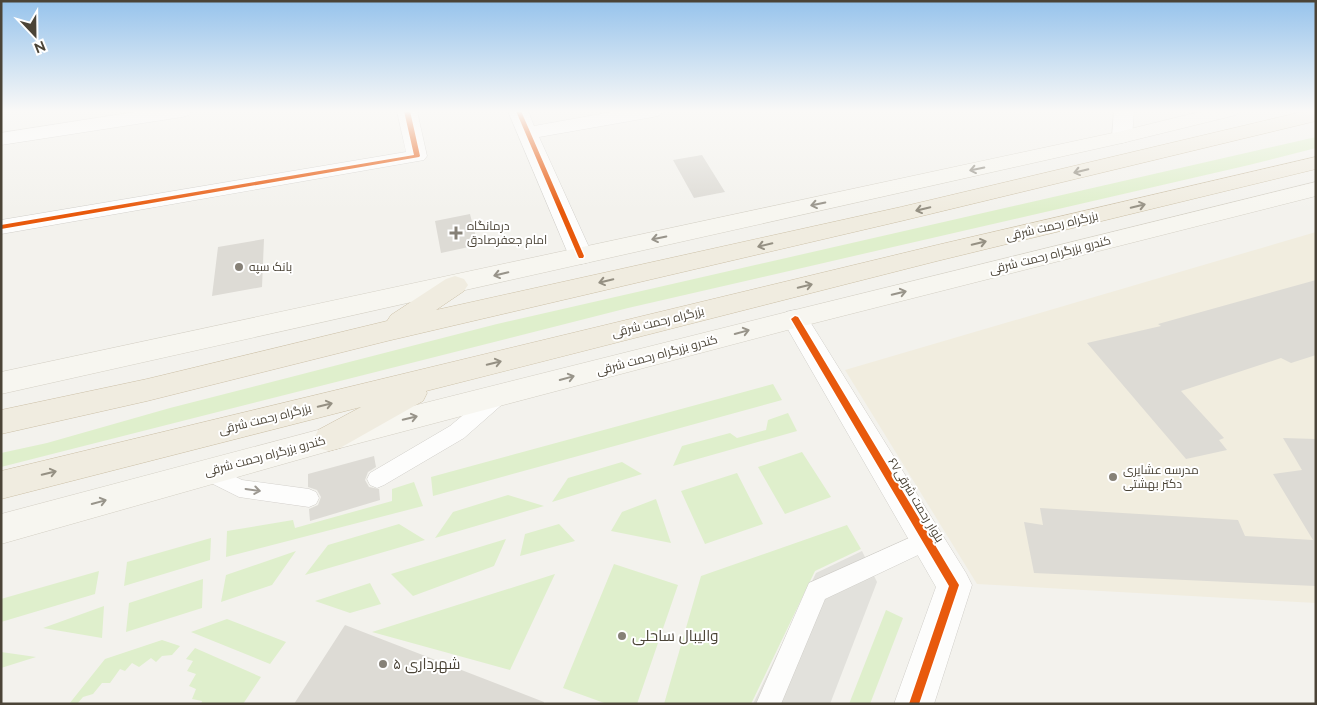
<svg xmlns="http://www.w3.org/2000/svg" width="1317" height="705" viewBox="0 0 1317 705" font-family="Raleway,Cairo,sans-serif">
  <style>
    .education { fill: #f1eddf }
    .green { fill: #dfefcc }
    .parking { fill: #e2e1dc }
    .building { fill: #dddbd5 }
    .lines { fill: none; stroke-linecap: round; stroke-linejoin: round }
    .service-casing { stroke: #d1cfca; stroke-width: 1 }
    .minor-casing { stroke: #d1cfca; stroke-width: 1 }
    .secondary-casing { stroke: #d3cfc4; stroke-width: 1 }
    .trunk-casing { stroke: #ccc0a7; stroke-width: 1 }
    .service { fill: #fdfdfc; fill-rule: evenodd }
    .minor { fill: #fdfdfc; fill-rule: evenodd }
    .secondary { fill: #f7f6f0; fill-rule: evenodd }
    .trunk { fill: #f0ece0; fill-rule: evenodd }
    .cycleway-casing { stroke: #fff; stroke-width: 3 }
    .cycleway { fill: #e8590c; fill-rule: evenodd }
    .oneway { stroke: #98948a }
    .oneway2 { stroke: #959083 }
    .oneway3 { stroke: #9b9790 }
    .poi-dot { fill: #868177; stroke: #fff; stroke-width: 2 }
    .labels { text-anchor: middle; stroke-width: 4; stroke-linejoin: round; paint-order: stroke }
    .poi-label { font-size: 12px; fill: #4b4437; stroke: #fff; text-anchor: start }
    .street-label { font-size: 12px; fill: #4b4437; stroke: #fff }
    .near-poi-label { font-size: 15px; fill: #4b4437; stroke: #fff; text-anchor: start }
  </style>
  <rect width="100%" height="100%" fill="#f3f2ed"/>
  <path class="education" d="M 1316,232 L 1316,603 L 977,584 L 845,370 Z"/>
  <path class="green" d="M 1316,137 L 1316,148 L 1249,165 L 628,308 L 1,467 L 1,453 L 47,443 L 170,408 L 497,324 Z
    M 773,384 L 782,400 L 433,496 L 431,477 Z
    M 788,413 L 797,431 L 673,466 L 682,446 L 730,433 L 737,438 L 766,430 L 768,420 Z
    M 802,452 L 831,497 L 785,514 L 758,467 Z
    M 622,462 L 642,474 L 552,502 L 568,478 Z
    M 737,473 L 763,524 L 705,544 L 681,491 Z
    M 414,482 L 423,506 L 226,557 L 227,531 L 293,520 L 295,528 L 392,501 L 392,489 Z
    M 508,495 L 544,506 L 435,538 L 453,512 Z
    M 656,499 L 671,543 L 611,531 L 622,512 Z
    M 399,524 L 425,540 L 305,575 L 328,545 Z
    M 559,524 L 575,541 L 520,556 L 525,534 Z
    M 847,525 L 861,549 L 815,571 L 751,704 L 664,704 L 701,576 Z
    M 211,538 L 210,560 L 124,586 L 127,562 Z
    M 506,539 L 494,566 L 413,596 L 391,574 Z
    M 296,551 L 272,585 L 221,602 L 226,575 Z
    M 614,564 L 678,585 L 637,704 L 607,704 L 563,688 Z
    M 99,571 L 95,594 L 1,622 L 1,599 Z
    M 555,574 L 510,670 L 372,632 Z
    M 203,579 L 202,608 L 126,632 L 129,603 Z
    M 370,583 L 381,604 L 350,613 L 315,601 Z
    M 104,606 L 102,638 L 43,628 Z
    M 886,610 L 903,618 L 870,704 L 849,704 Z
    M 227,619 L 286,642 L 270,664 L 191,632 Z
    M 162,640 L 180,646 L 172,655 L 162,656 L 156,662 L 151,658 L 139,667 L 132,663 L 125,671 L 120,669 L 110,683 L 102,683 L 93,694 L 83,697 L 77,704 L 69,704 L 105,659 Z
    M 195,648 L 261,677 L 243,704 L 201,704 L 202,701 L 192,699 L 196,689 L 189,686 L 196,674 L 187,671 L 193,661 L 186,659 Z
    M 1,652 L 36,657 L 1,668 Z"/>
  <path class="parking" d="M 862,551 L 877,582 L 830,704 L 753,704 L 816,573 Z"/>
  <path class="building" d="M 702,155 L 725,192 L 694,198 L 673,160 Z
    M 470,214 L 478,245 L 441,253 L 435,221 Z
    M 264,239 L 262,287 L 212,296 L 218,247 Z
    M 1316,280 L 1316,355 L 1291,363 L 1281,358 L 1181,391 L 1224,438 L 1219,440 L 1227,450 L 1186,459 L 1087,343 L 1161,326 L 1158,324 Z
    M 1283,438 L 1316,439 L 1316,586 L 1034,573 L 1024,522 L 1043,525 L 1040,508 L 1238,520 L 1245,536 L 1313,540 L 1273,474 L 1302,470 Z
    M 374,456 L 376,467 L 368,472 L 365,480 L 369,487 L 379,489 L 380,500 L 310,521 L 309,509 L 318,505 L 321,497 L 317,490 L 308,487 L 308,474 Z
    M 345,625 L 544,702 L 544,704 L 294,704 Z"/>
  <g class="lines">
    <defs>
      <path id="service" d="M 499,389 L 506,391 L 508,396 L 506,401 L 464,438 L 384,485 L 377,488 L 370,485 L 367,479 L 370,473 L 450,426 L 492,391 Z
        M 208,463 L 242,480 L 309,489 L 316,492 L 319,498 L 316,504 L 309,507 L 239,497 L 201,478 L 198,472 L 201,466 Z
        M 927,530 L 935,533 L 938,540 L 935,547 L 825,599 L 781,704 L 756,704 L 809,583 Z"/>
      <path id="minor" d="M 141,111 L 191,111 L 189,115 L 182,117 L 1,145 L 1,133 Z
        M 397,111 L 417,111 L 427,156 L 424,160 L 1,234 L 1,220 L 406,152 Z
        M 508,111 L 528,111 L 534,126 L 617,111 L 662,111 L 660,115 L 653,117 L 539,137 L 593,256 L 590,262 L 581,264 L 572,262 L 569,256 Z
        M 1114,111 L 1134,111 L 1132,137 L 1129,141 L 1122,143 L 1115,141 L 1112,137 Z
        M 795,310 L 804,312 L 966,573 L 972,585 L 934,704 L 894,704 L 936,587 L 782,319 L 786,312 Z"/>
      <path id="secondary" d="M 1203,111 L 1238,111 L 1236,115 L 1122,143 L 1,394 L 1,372 L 1122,131 Z
        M 1316,182 L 1316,196 L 795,328 L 329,451 L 1,544 L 1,514 L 329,427 L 795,310 Z"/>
      <path id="trunk" d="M 1306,111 L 1316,111 L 1316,121 L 901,221 L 387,341 L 147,401 L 1,434 L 1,410 L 147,379 L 387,321 L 391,315 L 446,279 L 455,276 L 464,279 L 468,285 L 464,291 L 436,310 L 901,207 Z
        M 1316,157 L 1316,169 L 937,261 L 426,391 L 427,393 L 423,401 L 340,448 L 329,451 L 318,448 L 314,439 L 318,430 L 361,407 L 1,499 L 1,471 L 937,245 Z"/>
    </defs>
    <use href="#service" class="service-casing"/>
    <use href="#minor" class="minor-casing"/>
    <use href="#secondary" class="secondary-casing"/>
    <use href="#trunk" class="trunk-casing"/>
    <use href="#service" class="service"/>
    <use href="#minor" class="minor"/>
    <use href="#secondary" class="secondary"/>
    <use href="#trunk" class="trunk"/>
    <defs>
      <path id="cycleway" d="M 404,111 L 410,111 L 420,156 L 419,157 L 1,229 L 1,225 L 414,155 Z
        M 516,111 L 521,111 L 584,256 L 583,258 L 579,258 L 578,256 Z
        M 795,316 L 798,317 L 959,585 L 919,704 L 909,704 L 949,586 L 791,319 Z"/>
    </defs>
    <use href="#cycleway" class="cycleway-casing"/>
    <use href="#cycleway" class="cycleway"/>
  </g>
  <defs><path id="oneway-shaft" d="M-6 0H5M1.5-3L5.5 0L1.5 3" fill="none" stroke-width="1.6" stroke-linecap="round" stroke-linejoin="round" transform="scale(1.25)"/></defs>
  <g class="oneway">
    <use href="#oneway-shaft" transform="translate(977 169) rotate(168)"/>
    <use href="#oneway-shaft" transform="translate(818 204) rotate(168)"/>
    <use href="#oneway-shaft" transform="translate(659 238) rotate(168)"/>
    <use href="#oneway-shaft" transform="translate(501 274) rotate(167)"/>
    <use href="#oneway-shaft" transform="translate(899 293) rotate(-14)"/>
    <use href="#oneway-shaft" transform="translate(742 332) rotate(-15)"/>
    <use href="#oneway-shaft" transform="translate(567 378) rotate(-15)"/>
    <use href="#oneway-shaft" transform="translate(410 418) rotate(-14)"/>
    <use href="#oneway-shaft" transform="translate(99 502) rotate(-15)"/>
  </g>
  <g class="oneway2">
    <use href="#oneway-shaft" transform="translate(1081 171) rotate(167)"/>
    <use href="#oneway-shaft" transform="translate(1138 206) rotate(-13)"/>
    <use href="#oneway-shaft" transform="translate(923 209) rotate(167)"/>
    <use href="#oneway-shaft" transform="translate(979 243) rotate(-13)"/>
    <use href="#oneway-shaft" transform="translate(765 245) rotate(167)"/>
    <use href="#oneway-shaft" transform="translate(606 281) rotate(167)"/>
    <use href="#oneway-shaft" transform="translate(805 286) rotate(-14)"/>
    <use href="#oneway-shaft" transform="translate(494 363) rotate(-14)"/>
    <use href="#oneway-shaft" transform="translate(325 405) rotate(-14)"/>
    <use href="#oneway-shaft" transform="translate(49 473) rotate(-14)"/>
  </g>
  <use class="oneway3" href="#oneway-shaft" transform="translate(253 490) rotate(8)"/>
  <linearGradient id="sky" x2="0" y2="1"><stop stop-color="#96c3ec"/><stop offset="0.53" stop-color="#faf9f7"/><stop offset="1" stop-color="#faf9f7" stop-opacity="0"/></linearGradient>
  <rect width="1317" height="210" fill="url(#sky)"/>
  <g class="poi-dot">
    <path d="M453.5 225.5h5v5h5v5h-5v5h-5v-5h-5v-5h5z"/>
    <circle cx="239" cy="267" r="5"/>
    <circle cx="1113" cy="477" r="5"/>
    <circle cx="622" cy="636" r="5"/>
    <circle cx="383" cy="664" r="5"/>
  </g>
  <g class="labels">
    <g class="poi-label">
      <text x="467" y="230">درمانگاه<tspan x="467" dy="14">امام جعفرصادق</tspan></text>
      <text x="249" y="271">بانک سپه</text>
      <text x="1123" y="474">مدرسه عشایری<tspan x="1123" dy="14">دکتر بهشتی</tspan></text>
    </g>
    <g class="street-label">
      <text transform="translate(1052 226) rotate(-13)" y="4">بزرگراه رحمت شرقی</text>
      <text transform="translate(1050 255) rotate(-14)" y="4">کندرو بزرگراه رحمت شرقی</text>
      <text transform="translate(658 322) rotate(-14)" y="4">بزرگراه رحمت شرقی</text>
      <text transform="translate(657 355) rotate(-15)" y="4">کندرو بزرگراه رحمت شرقی</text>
      <text transform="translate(265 419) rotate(-14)" y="4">بزرگراه رحمت شرقی</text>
      <text transform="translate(265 456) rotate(-15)" y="4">کندرو بزرگراه رحمت شرقی</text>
      <text transform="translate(916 500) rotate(59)" y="4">بلوار رحمت شرقی۶۷</text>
    </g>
    <g class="near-poi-label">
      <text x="632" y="641">والیبال ساحلی</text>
      <text x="393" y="669">شهرداری ۵</text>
    </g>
  </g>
  <rect width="1317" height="705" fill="none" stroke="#4b4437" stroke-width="5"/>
  <g transform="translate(35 35) rotate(158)" stroke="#ffffff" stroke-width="4" paint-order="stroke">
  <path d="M0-4L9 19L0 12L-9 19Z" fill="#4b4437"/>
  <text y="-8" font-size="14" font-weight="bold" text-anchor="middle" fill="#4b4437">N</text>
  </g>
</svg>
